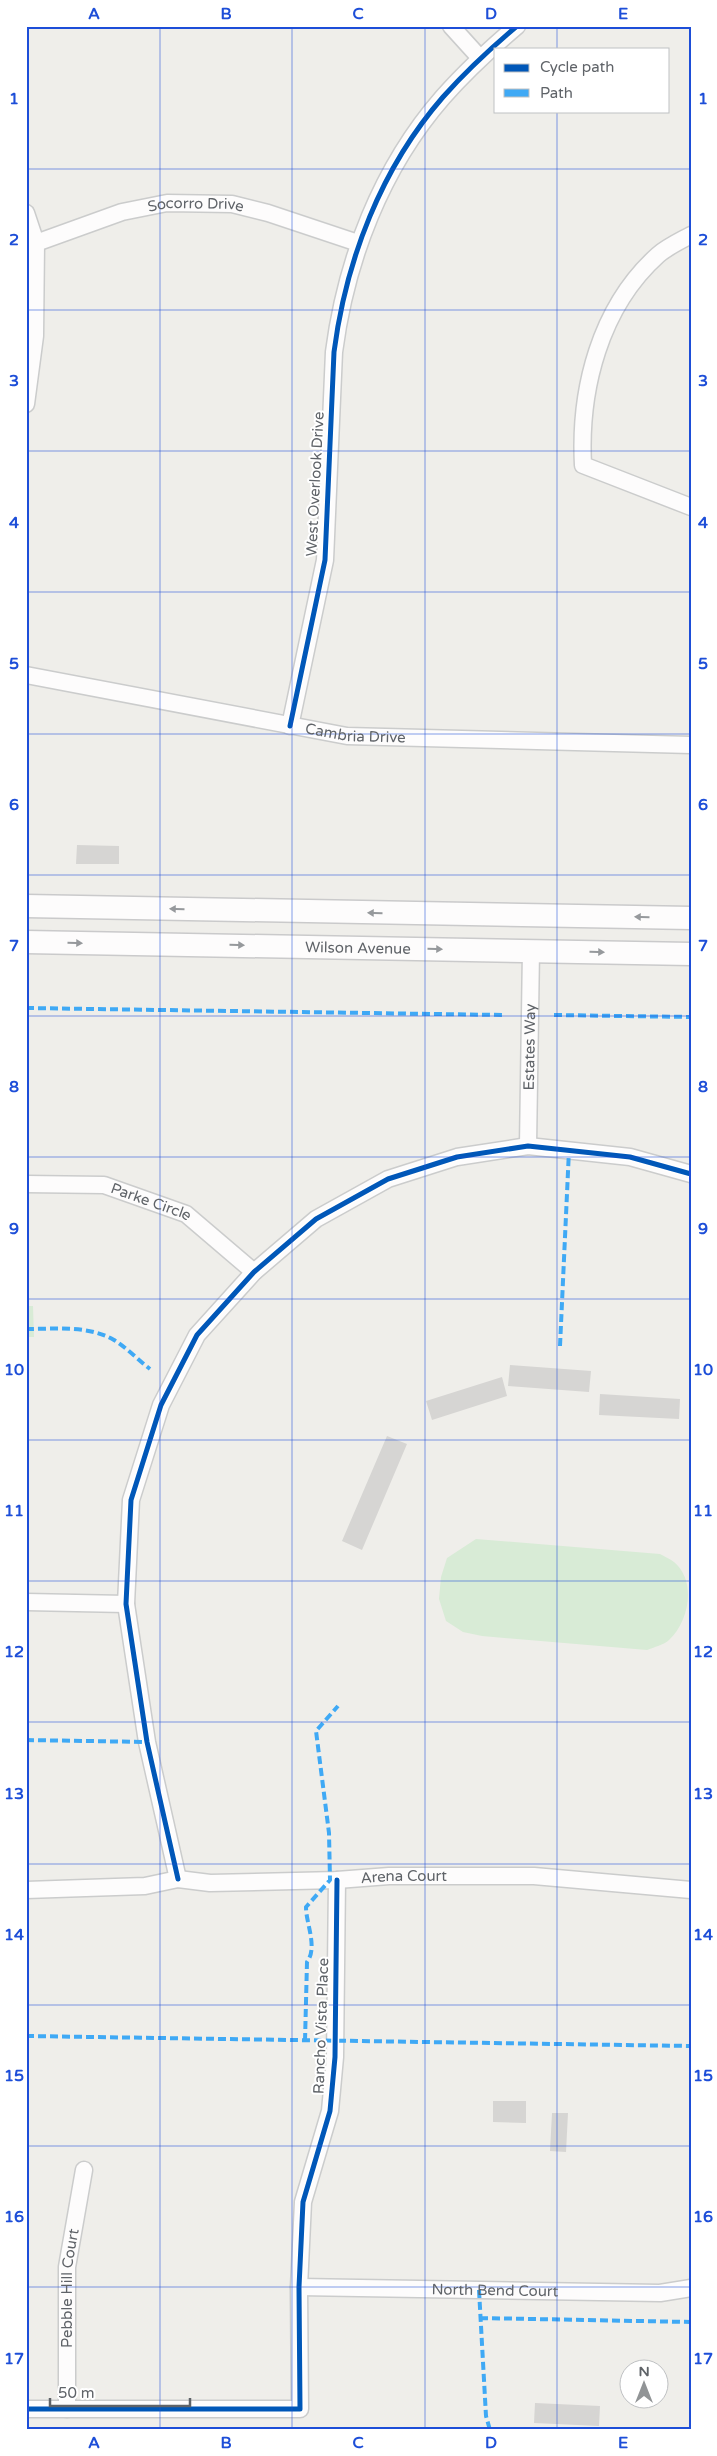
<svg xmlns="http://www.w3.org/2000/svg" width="717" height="2456" viewBox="0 0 717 2456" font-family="'Varela Round',sans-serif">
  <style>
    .park { fill: #d8ebd6 }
    .building { fill: #d6d5d3 }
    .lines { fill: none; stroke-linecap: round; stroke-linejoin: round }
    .street-casing { stroke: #cbcccc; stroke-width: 19 }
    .secondary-casing { stroke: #cacacb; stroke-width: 25 }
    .street { stroke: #fdfcfc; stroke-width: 16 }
    .secondary { stroke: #fdfcfc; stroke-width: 22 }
    .quiet { stroke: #3fa9f5; stroke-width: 4; stroke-dasharray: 8 4; stroke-linecap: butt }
    .cycleway-casing { stroke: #fff; stroke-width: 8 }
    .cycleway { stroke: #0057b8; stroke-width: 5 }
    .oneway { fill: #96999c }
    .grid { fill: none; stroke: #1d4ed8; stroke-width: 1; stroke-opacity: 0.55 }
    .labels { text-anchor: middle; stroke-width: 4; stroke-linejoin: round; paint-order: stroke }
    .street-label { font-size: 15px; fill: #5f6368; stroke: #fff }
    .neatline { fill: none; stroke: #1d4ed8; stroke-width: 2 }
    .grid-label { font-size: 16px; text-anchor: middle; font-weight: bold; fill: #1d4ed8 }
  </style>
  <rect width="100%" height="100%" fill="#efeeea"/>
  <path class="park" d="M 26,1306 L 33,1306 L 34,1337 L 26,1337 Z
    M 476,1539 L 660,1554 C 664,1556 670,1559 674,1562 C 697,1581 689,1622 669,1640 C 664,1645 654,1647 647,1650 L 482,1636 L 463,1632 L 446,1621 L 439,1599 L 441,1577 L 447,1558 Z"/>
  <path class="building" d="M 77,845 L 119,846 L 119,864 L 76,864 Z
    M 510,1365 L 591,1371 L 589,1392 L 508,1386 Z
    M 502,1377 L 507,1396 L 432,1420 L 426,1401 Z
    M 600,1394 L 680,1399 L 679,1419 L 599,1415 Z
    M 387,1436 L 407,1444 L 362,1550 L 342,1541 Z
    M 493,2101 L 526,2101 L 526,2123 L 493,2122 Z
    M 552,2113 L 568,2113 L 566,2152 L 550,2151 Z
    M 535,2403 L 600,2406 L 599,2426 L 534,2423 Z"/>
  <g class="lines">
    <defs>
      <g id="street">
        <path d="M 451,26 L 480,58"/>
        <path d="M 26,213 L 36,243 L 35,336 L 26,404"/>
        <path d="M 691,235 C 680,241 667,247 658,255 C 600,307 579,389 583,465 L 691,507"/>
        <path id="s1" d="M 36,243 L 122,212 L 167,203 L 232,204 L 268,213 L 358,243"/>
        <path id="s2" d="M 26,675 L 347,736 L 691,745"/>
        <path d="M 290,726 L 325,560 L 334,352 C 346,260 381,168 443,97 C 466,71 491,48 517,26"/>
        <path id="s3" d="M 528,1146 L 531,950"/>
        <path id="s4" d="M 26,1184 L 104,1185 L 186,1214 L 254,1272"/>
        <path d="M 26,1602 L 126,1604"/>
        <path d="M 178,1879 L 147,1742 L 126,1604 L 131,1500 L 161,1405 L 197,1335 L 254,1272 L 316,1219 L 388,1179 L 457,1157 L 528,1146 L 630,1157 L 691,1174"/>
        <path id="s5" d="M 26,1890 L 145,1886 L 178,1879 L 210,1883 L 337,1880 L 389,1876 L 534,1876 L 691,1890"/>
        <path id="s6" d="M 299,2287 L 660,2293 L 691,2288"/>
        <path d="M 26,2409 L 300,2409 L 299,2287 L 303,2202 L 330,2111 L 335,2057 L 337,1880"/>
        <path id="s7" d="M 67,2409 L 67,2267 L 84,2170"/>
      </g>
      <g id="secondary">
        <path d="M 26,906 L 691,918"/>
        <path id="s8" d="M 26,942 L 691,954"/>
      </g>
    </defs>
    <use href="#street" class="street-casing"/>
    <use href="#secondary" class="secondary-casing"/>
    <use href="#street" class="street"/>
    <use href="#secondary" class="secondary"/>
    <path class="quiet" d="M 26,1008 L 503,1015
      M 554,1015 L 691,1017
      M 26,1329 C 56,1329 88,1325 114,1340 C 127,1348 138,1360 150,1369
      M 560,1346 L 569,1150
      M 26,1740 L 147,1742
      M 26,2036 L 691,2046
      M 305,2041 L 307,1962 C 318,1947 306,1924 306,1907 L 330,1880 L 329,1833 L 316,1731 L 338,1706
      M 479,2290 L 486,2416 L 490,2430
      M 480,2318 L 691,2322"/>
    <defs>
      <path id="cycleway" d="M 290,726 L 325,560 L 334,352 C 346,260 381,168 443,97 C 466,71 491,48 517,26
        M 178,1879 L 147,1742 L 126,1604 L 131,1500 L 161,1405 L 197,1335 L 254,1272 L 316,1219 L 388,1179 L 457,1157 L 528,1146 L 630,1157 L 691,1174
        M 26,2409 L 300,2409 L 299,2287 L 303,2202 L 330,2111 L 335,2057 L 337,1880"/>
    </defs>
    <use href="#cycleway" class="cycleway-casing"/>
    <use href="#cycleway" class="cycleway"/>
  </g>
  <defs><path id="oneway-solid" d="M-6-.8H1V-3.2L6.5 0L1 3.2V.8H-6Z" transform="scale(1.25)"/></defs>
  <g class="oneway">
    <use href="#oneway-solid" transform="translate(177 909) rotate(-179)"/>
    <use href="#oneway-solid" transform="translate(375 913) rotate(-179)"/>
    <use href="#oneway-solid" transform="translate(642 917) rotate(-179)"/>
    <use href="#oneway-solid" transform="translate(75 943) rotate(1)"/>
    <use href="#oneway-solid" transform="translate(237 945) rotate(1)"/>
    <use href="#oneway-solid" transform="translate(435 949) rotate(1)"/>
    <use href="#oneway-solid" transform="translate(597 952) rotate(1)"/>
  </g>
  <path class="grid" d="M 160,26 L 160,2430M 292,26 L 292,2430M 425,26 L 425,2430M 557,26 L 557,49M 557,111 L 557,2430M 26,169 L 691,169M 26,310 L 691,310M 26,451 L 691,451M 26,592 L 691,592M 26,734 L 691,734M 26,875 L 691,875M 26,1016 L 691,1016M 26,1157 L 691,1157M 26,1299 L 691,1299M 26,1440 L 691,1440M 26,1581 L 691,1581M 26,1722 L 691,1722M 26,1864 L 691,1864M 26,2005 L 691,2005M 26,2146 L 691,2146M 26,2287 L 691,2287"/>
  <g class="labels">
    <g class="street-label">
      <text dy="5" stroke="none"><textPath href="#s1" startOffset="166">Socorro Drive</textPath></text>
      <text transform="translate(315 484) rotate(-87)" y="5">West Overlook Drive</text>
      <text dy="5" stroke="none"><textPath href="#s2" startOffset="335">Cambria Drive</textPath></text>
      <text dy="5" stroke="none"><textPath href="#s8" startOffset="332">Wilson Avenue</textPath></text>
      <text dy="5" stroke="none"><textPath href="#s3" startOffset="99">Estates Way</textPath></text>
      <text dy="5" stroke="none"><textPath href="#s4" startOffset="128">Parke Circle</textPath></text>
      <text dy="5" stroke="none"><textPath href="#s5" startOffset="379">Arena Court</textPath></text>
      <text transform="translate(321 2026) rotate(-88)" y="5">Rancho Vista Place</text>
      <text dy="5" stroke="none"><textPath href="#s7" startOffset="121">Pebble Hill Court</textPath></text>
      <text dy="5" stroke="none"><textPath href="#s6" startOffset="196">North Bend Court</textPath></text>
    </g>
  </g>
  <rect width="717" height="2456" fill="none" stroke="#ffffff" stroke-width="55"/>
  <rect x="494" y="48" width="175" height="65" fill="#ffffff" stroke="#bfc1c3"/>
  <rect x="504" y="64" width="25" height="8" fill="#0057b8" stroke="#bfc1c3"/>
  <text x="540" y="72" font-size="15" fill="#5f6368">Cycle path</text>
  <rect x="504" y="89" width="25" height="8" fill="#3fa9f5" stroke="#bfc1c3"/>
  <text x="540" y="98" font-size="15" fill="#5f6368">Path</text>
  <g transform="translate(644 2384)"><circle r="24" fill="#ffffff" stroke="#bfc1c3"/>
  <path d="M0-4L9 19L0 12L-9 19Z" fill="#919496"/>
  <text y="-8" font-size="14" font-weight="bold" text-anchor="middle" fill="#5f6368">N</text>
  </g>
  <path d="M50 2398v8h140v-8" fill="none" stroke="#5f6368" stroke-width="2.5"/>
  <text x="58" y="2398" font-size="15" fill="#5f6368" stroke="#ffffff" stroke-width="4" paint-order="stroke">50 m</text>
  <rect x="28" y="28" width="662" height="2400" class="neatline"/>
  <g class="grid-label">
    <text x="94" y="19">A</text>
    <text x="226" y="19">B</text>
    <text x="358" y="19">C</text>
    <text x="491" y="19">D</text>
    <text x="623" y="19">E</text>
    <text x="14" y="104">1</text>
    <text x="703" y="104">1</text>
    <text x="14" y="245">2</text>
    <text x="703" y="245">2</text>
    <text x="14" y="386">3</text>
    <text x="703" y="386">3</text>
    <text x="14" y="528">4</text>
    <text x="703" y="528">4</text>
    <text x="14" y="669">5</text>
    <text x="703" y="669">5</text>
    <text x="14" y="810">6</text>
    <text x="703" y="810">6</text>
    <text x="14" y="951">7</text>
    <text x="703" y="951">7</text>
    <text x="14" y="1092">8</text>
    <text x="703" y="1092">8</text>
    <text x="14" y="1234">9</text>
    <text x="703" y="1234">9</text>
    <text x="14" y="1375">10</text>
    <text x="703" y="1375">10</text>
    <text x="14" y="1516">11</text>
    <text x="703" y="1516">11</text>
    <text x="14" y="1657">12</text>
    <text x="703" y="1657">12</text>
    <text x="14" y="1799">13</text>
    <text x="703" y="1799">13</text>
    <text x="14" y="1940">14</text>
    <text x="703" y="1940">14</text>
    <text x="14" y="2081">15</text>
    <text x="703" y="2081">15</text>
    <text x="14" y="2222">16</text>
    <text x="703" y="2222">16</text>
    <text x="14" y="2364">17</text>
    <text x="703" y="2364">17</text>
    <text x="94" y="2448">A</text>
    <text x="226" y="2448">B</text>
    <text x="358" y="2448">C</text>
    <text x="491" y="2448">D</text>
    <text x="623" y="2448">E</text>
  </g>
</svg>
